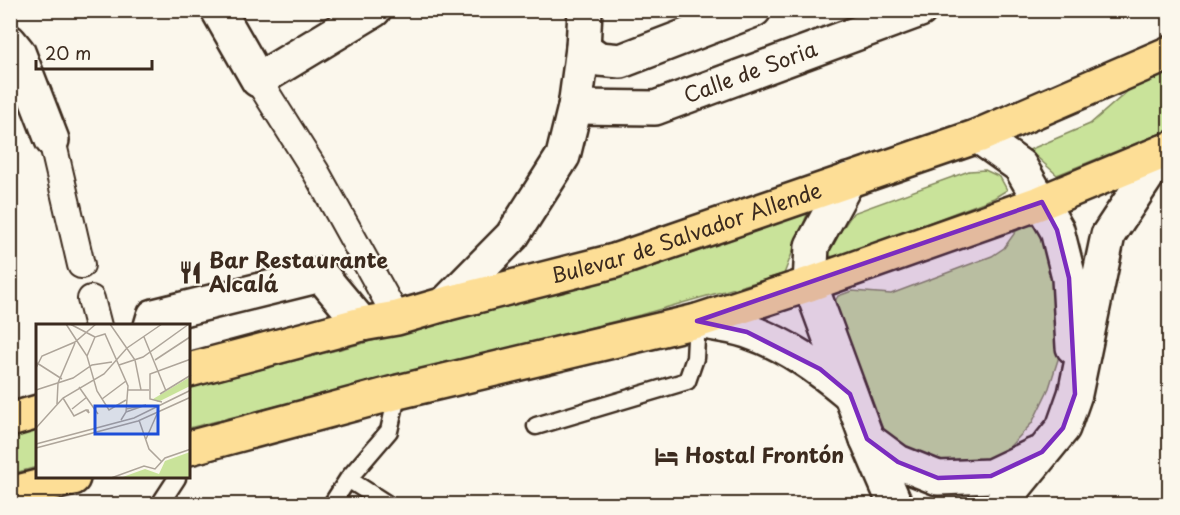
<svg xmlns="http://www.w3.org/2000/svg" width="1180" height="515" viewBox="0 0 1180 515" font-family="'Playpen Sans',sans-serif">
  <style>
    .green { fill: #c9e39a; stroke: #82865c; stroke-width: 1.5 }
    .lines { fill: none; stroke-linecap: round; stroke-linejoin: round }
    .service-casing { stroke: #3b2a1e; stroke-width: 21 }
    .pedestrian-casing { stroke: #3b2a1e; stroke-width: 30 }
    .minor-casing { stroke: #3b2a1e; stroke-width: 38 }
    .primary-casing { stroke: #3b2a1e; stroke-width: 38 }
    .service { stroke: #fbf7ec; stroke-width: 16 }
    .pedestrian { stroke: #fbf7ec; stroke-width: 26 }
    .minor { stroke: #fbf7ec; stroke-width: 33 }
    .primary { stroke: #fdde96; stroke-width: 33 }
    .marked { fill: #7b2cbf; fill-opacity: 0.2; stroke: #7b2cbf; stroke-width: 4.5; stroke-linejoin: round }
    .labels { text-anchor: middle; stroke-width: 4.5; stroke-linejoin: round; paint-order: stroke }
    .street-label { font-size: 21px; fill: #3b2a1e; stroke: #fbf7ec }
    .poi-label { font-size: 21px; font-weight: bold; fill: #3b2a1e; stroke: #fbf7ec; text-anchor: start }
    .inset-road { fill: none; stroke: #aea59a; stroke-width: 1.5 }
    .view { fill: #1d4ed8; fill-opacity: 0.15; stroke: #1d4ed8; stroke-width: 3 }
    .inset-edge { fill: none; stroke: #3b2a1e; stroke-width: 3 }
  </style>
  <rect width="100%" height="100%" fill="#fbf7ec"/>
  <filter id="ink" filterUnits="userSpaceOnUse"><feTurbulence type="fractalNoise" baseFrequency=".0167" numOctaves="2"/><feDisplacementMap in="SourceGraphic" scale="12" xChannelSelector="R" yChannelSelector="G"/><feConvolveMatrix kernelMatrix="1 2 1 2 8 2 1 2 1" color-interpolation-filters="sRGB"/></filter>
  <g filter="url(#ink)">
    <path class="green" d="M 1169,66 L 1169,130 L 1057,175 L 1029,150 L 1090,124 L 1144,77 Z
      M 985,170 L 1000,177 L 1007,190 L 994,198 L 839,257 L 827,256 L 830,247 L 853,213 L 969,171 Z
      M 808,212 L 784,274 L 640,315 L 189,428 L 189,388 L 636,273 Z
      M 1029,225 L 1041,227 L 1061,292 L 1062,347 L 1049,388 L 1032,423 L 1001,456 L 960,467 L 937,466 L 898,447 L 880,427 L 834,303 L 838,296 L 852,291 L 891,294 L 992,256 L 1004,248 L 1016,231 Z
      M 37,426 L 37,467 L 11,474 L 10,433 Z"/>
    <g class="lines">
      <defs>
        <path id="service" d="M 536,426 L 687,381 L 695,358 L 697,321
          M 348,479 L 387,504
          M 160,504 L 177,478
          M 332,504 L 348,479 L 389,431 L 398,392"/>
        <path id="pedestrian" d="M 258,80 L 316,172 L 397,318
          M 52,140 L 81,265
          M 91,299 L 98,326"/>
        <g id="minor">
          <path d="M 218,10 L 258,80 L 374,10"/>
          <path d="M 10,42 L 18,52 L 52,140"/>
          <path d="M 583,48 L 599,59 L 621,61 L 754,10"/>
          <path id="s1" d="M 575,107 L 655,108 L 920,10"/>
          <path d="M 978,136 L 1020,166 L 1057,230 L 1069,278 L 1073,347"/>
          <path d="M 848,180 L 812,246 L 810,284 L 867,439 L 895,504"/>
          <path d="M 445,304 L 512,236 L 563,156 L 575,107 L 583,48 L 585,10"/>
          <path d="M 697,321 C 714,324 731,326 747,331 C 786,344 819,368 850,394"/>
          <path d="M 151,326 L 154,316 L 321,275 L 362,324"/>
          <path d="M 867,439 L 898,462 L 938,478 L 991,476 L 1035,455"/>
          <path d="M 1001,504 L 1063,428 L 1075,394 L 1108,235 L 1163,152"/>
        </g>
        <g id="primary">
          <path id="s2" d="M 189,370 L 362,324 L 397,318 L 445,304 L 614,261 L 978,136 L 1170,53"/>
          <path d="M 10,420 L 38,412"/>
          <path d="M 189,448 L 398,392 L 697,321 L 810,284 L 1042,202 L 1170,149"/>
          <path d="M 10,494 L 73,478"/>
        </g>
      </defs>
      <use href="#service" class="service-casing"/>
      <use href="#pedestrian" class="pedestrian-casing"/>
      <use href="#minor" class="minor-casing"/>
      <use href="#primary" class="primary-casing"/>
      <use href="#service" class="service"/>
      <use href="#pedestrian" class="pedestrian"/>
      <use href="#minor" class="minor"/>
      <use href="#primary" class="primary"/>
    </g>
  </g>
  <path class="marked" d="M 1042,202 L 1057,230 L 1069,278 L 1075,394 L 1063,428 L 1042,452 L 991,476 L 938,478 L 898,462 L 867,439 L 850,394 L 820,369 L 747,332 L 697,321 Z"/>
  <defs>
    <symbol id="restaurant-bare" viewBox="-9 -9 18 18"><path d="M-5-6h1v4h1v-4h1v4h1v-4h1v5L-1.5 .5V6h-2V.5L-5-1ZM5-6V6H3V1.5H1.5Q1.5-4 5-6Z" fill="#3b2a1e" stroke="#fbf7ec" stroke-width="2.5" paint-order="stroke"/></symbol>
    <symbol id="hotel-bare" viewBox="-9 -9 18 18"><path d="M-6-4.5h1.5V1H6V5H4.5V3h-9V5H-6ZM-4 0a1.8 1.8 0 1 1 3.6 0ZM.5 0V-2.5h3Q6-2.5 6 0Z" fill="#3b2a1e" stroke="#fbf7ec" stroke-width="2.5" paint-order="stroke"/></symbol>
  </defs>
  <g fill-rule="evenodd">
    <use href="#restaurant-bare" x="174" y="256" width="33" height="33"/>
    <use href="#hotel-bare" x="650" y="440" width="33" height="33"/>
  </g>
  <g class="labels">
    <g class="street-label">
      <text dy="7" stroke="none"><textPath href="#s1" startOffset="182">Calle de Soria</textPath></text>
      <text dy="7" stroke="none"><textPath href="#s2" startOffset="516">Bulevar de Salvador Allende</textPath></text>
    </g>
    <g class="poi-label">
      <text x="209" y="268">Bar Restaurante<tspan x="209" dy="24">Alcalá</tspan></text>
      <text x="685" y="463">Hostal Frontón</text>
    </g>
  </g>
  <g transform="translate(36 324)">
    <rect width="154" height="154" fill="#fbf7ec"/>
    <path d="M 154,53 L 154,62 L 122,78 L 117,75 ZM 154,128 L 154,154 L 84,154 L 109,145 L 123,150 L 129,137 Z" fill="#c9e39a"/>
    <path class="inset-road" d="M 30,0 L 41,17M 34,0 L 59,13M 74,0 L 99,36 L 105,66M 108,13 L 130,67M 41,17 L 51,32 L 61,67 L 73,86 L 90,76M 51,32 L 59,13 L 69,10 L 92,62 L 90,88 L 85,96M 119,36 L 154,13M 1,39 L 26,55M 83,41 L 107,33 L 153,0M 0,44 L 6,32 L 39,18 L 60,0M 43,63 L 62,90M 0,66 L 37,54 L 56,41 L 76,38M 92,66 L 113,66M 124,70 L 155,51M 27,74 L 38,92 L 50,86 L 53,89 L 52,86 L 50,86M 66,75 L 90,57M 126,78 L 114,75 L 114,50 L 155,35M 21,80 L 22,59 L 39,19M 36,85 L 51,73M 90,88 L 110,81 L 90,85M 103,96 L 113,125 L 126,138M 0,104 L 27,74 L 68,50 L 91,24 L 126,0M 110,115 L 121,90M 0,120 L 98,94 L 155,66M 0,124 L 102,97 L 155,73M 75,154 L 108,142 L 119,145 L 129,134 L 155,125"/>
    <path class="view" d="M 59,82 L 122,82 L 122,110 L 59,110 Z"/>
    <rect width="154" height="154" class="inset-edge"/>
  </g>
  <rect width="1180" height="515" fill="none" stroke="#fbf7ec" stroke-width="36"/>
  <rect x="18" y="18" width="1144" height="479" fill="none" stroke="#3b2a1e" stroke-width="2" filter="url(#ink)"/>
  <path d="M36 60v9h116v-9" fill="none" stroke="#3b2a1e" stroke-width="3"/>
  <text x="45" y="60" font-size="18" fill="#3b2a1e" stroke="#fbf7ec" stroke-width="4.5" paint-order="stroke">20 m</text>
</svg>
